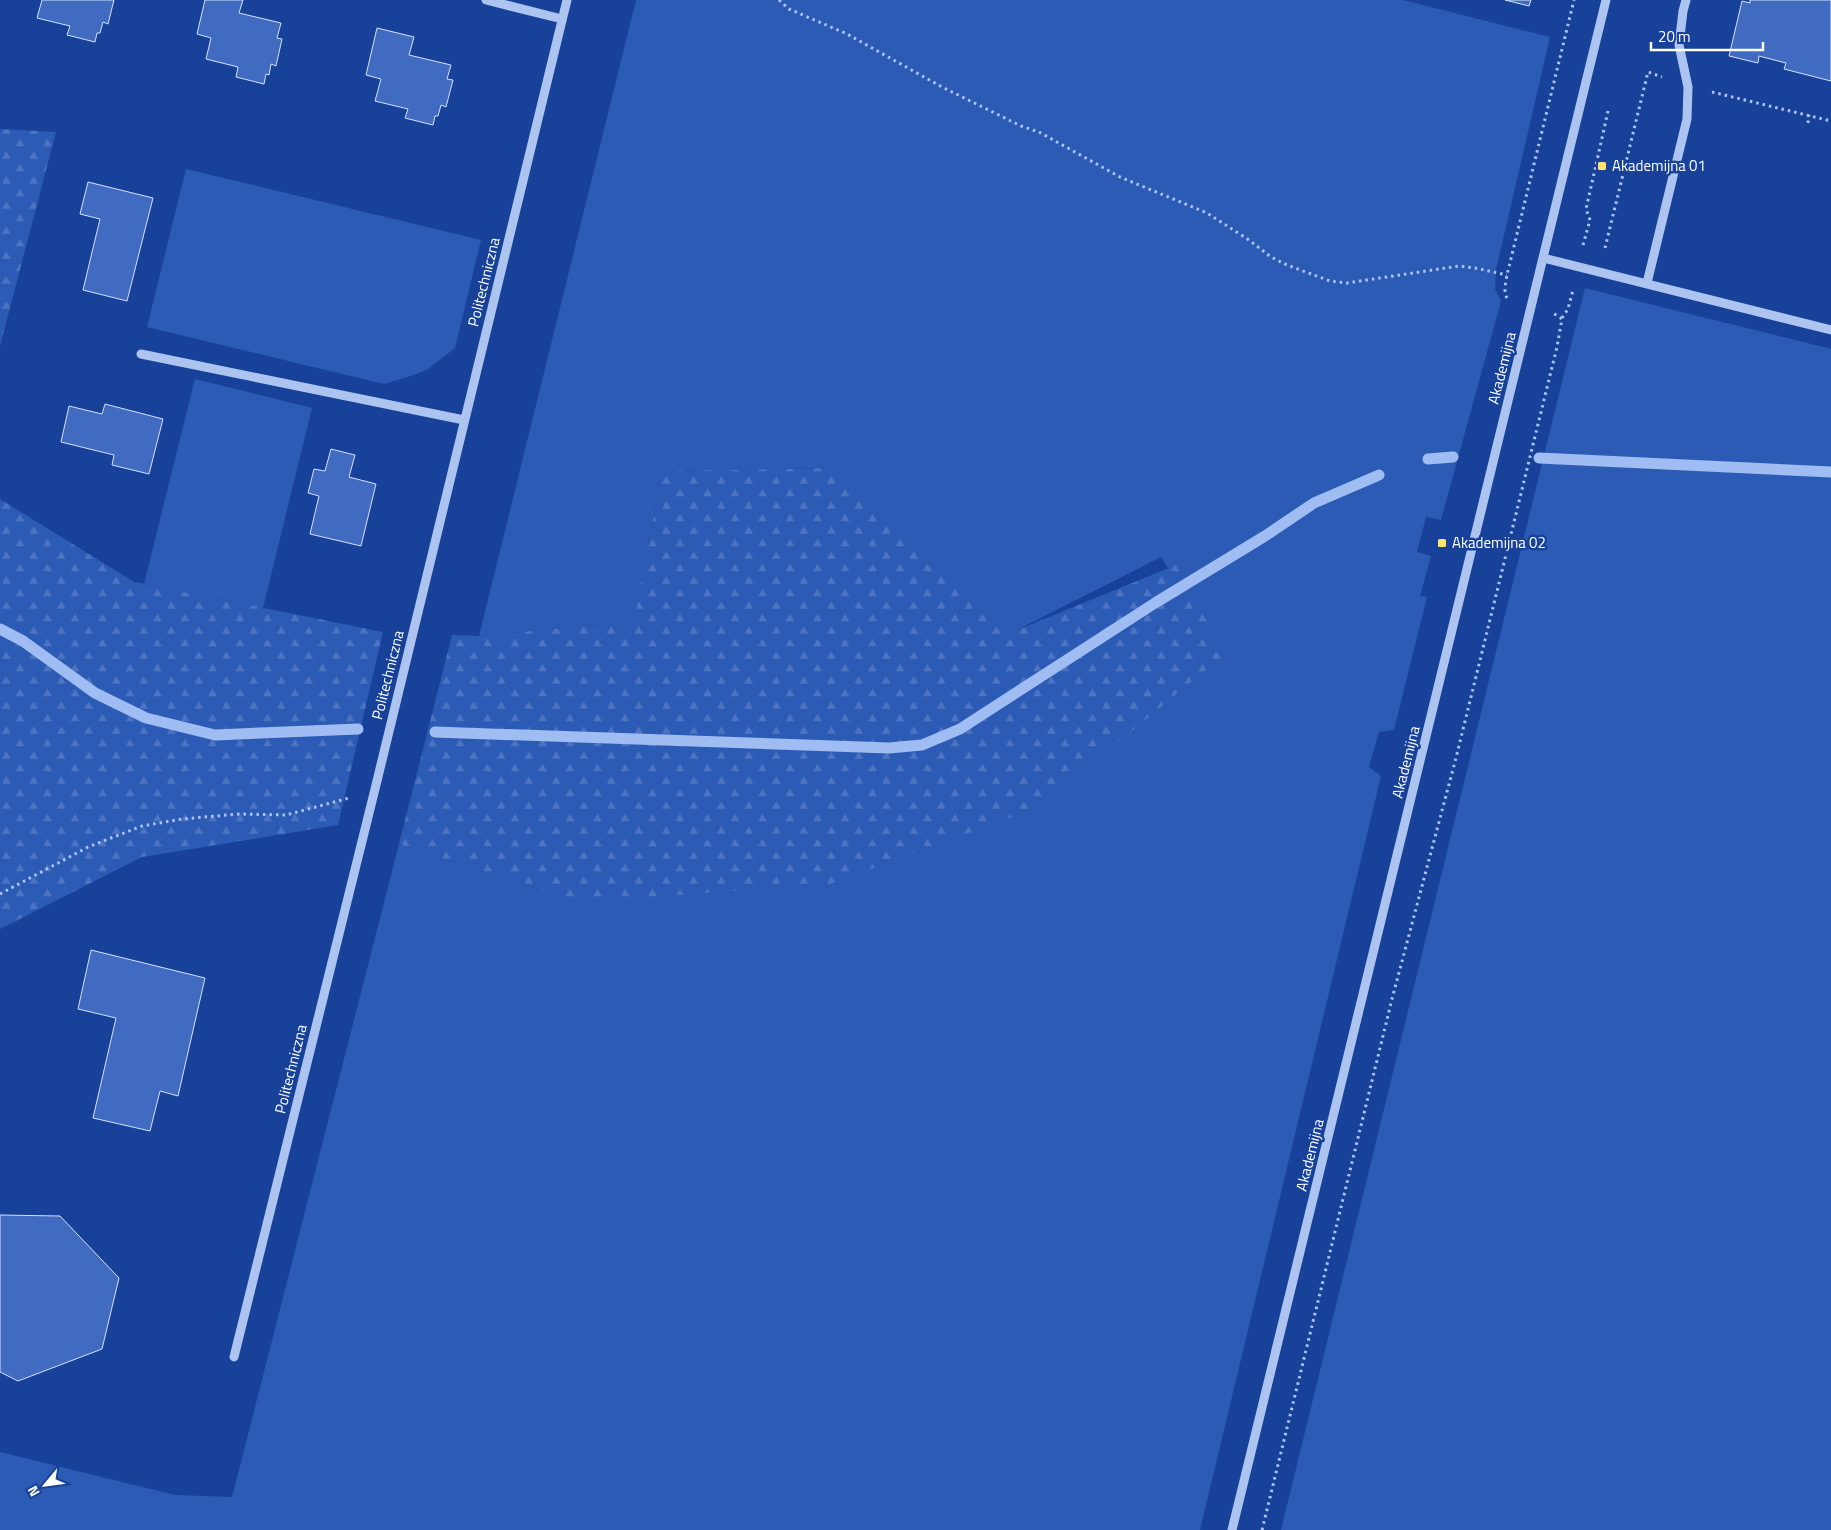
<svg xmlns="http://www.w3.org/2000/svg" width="1831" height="1530" viewBox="0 0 1831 1530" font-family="'Titillium Web',sans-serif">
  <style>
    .green { fill: #2c5bb6 }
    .forest { fill: url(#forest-firs) }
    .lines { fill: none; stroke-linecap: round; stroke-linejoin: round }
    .stream { stroke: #a0bdf3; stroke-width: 11 }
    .building { fill: #416bc0; stroke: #d4e2fc }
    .path { stroke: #adc4f1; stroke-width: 3; stroke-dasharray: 2.5 4; stroke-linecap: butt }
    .minor { stroke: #adc4f1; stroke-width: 9 }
    .poi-dot { fill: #ffe56d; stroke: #184299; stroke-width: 2 }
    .labels { text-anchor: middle; stroke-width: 5; stroke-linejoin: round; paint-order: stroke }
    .poi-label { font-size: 15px; fill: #fff; stroke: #184299; text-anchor: start }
    .street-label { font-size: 15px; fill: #fff; stroke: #184299 }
  </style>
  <defs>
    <pattern id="forest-firs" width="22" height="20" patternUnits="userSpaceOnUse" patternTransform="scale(1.25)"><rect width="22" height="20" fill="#2c5bb6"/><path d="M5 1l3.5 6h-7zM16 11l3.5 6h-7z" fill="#4c74c1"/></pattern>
  </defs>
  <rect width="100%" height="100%" fill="#184299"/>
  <path class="green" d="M 636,0 L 1403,0 L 1550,37 L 1496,270 L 1495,289 L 1501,301 L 1441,520 L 1426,517 L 1417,552 L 1431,556 L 1420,596 L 1427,597 L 1394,730 L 1379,732 L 1369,767 L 1381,776 L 1200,1530 L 0,1530 L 0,1452 L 175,1495 L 232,1497 L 399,844 L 577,902 L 1223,656 L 1161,557 L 1015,631 L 832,468 L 662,471 L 634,621 L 479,636 Z
    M 186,169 L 481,240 L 455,348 L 428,369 L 414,375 L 384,384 L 147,327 Z
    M 1585,288 L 1831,349 L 1831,1530 L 1281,1530 Z
    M 195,379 L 312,408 L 263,608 L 144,584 Z"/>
  <path class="forest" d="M 0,129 L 56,132 L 0,346 Z
    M 833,468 L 1015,631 L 1181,563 L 1223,656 L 1039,807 L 830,884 L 577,902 L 399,844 L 452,635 L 479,636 L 634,621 L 662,471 Z
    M 0,499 L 134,582 L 383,632 L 338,825 L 142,857 L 0,929 Z"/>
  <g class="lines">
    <path class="stream" d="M 1539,458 L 1831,472
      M 1428,459 L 1453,457
      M 0,629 L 23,641 L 95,693 L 146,718 L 215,735 L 358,729
      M 435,732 L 889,748 L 922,745 L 960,729 L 1155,603 L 1265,536 L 1314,503 L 1379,475"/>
  </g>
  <path class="building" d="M 42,0 L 114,0 L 108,24 L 103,22 L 100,33 L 97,33 L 95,42 L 67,35 L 70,26 L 37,18 Z
    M 205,0 L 243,0 L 239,13 L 281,23 L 277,38 L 282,39 L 276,66 L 271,64 L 269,75 L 266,74 L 264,84 L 236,77 L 238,67 L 206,59 L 211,38 L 197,34 Z
    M 1505,0 L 1531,0 L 1529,6 Z
    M 1750,0 L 1831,0 L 1831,81 L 1784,69 L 1786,63 L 1759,56 L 1758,63 L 1729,56 L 1742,1 L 1750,3 Z
    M 377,28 L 414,37 L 409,55 L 451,65 L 447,79 L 453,80 L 446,107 L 441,105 L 438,116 L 435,116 L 433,125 L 405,118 L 408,109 L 375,101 L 381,79 L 366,75 Z
    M 88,182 L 153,198 L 127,301 L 83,290 L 100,219 L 80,214 Z
    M 105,404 L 163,419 L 149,474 L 112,465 L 114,455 L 61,442 L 69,406 L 102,414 Z
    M 331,449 L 355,455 L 349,477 L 376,484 L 361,546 L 310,534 L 319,496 L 308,493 L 314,469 L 325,471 Z
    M 91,950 L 205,978 L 178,1096 L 160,1091 L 150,1131 L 93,1118 L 116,1018 L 78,1009 Z
    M 0,1215 L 60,1216 L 119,1278 L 102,1349 L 18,1381 L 0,1372 Z"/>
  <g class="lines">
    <path class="path" d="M 779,0 L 789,9 L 847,34 L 942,87 L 1021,126 L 1039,132 L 1120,177 L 1207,213 L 1249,240 L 1271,257 L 1287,265 L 1330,281 L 1347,283 L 1459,266 L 1475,268 L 1507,275
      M 1712,92 L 1831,121
      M 1608,111 L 1596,165 L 1624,172
      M 1808,123 L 1809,115
      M 1583,245 L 1590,220 L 1586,209 L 1596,165
      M 1605,248 L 1648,72 L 1662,77
      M 1507,298 C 1503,291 1506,282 1507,275 L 1574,0
      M 1562,318 L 1568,309 L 1573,290
      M 0,894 L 88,847 L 142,826 L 182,819 L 239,814 L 286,815 L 349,798
      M 1262,1530 L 1392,999 L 1456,758 L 1557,347 L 1562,319 L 1553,313"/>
    <path class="minor" d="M 486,0 L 562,19
      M 1543,258 L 1831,330
      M 1647,283 L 1687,119 L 1688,87 L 1679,45 L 1683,11 L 1686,0
      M 141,354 L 464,420
      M 234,1357 L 376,785 L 567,0
      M 1232,1530 L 1606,0"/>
  </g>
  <g class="poi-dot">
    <rect x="1597" y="161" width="10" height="10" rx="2.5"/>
    <rect x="1437" y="538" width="10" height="10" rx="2.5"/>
  </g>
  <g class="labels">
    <g class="poi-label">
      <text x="1612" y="171">Akademijna 01</text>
      <text x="1452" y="548">Akademijna 02</text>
    </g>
    <g class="street-label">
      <text transform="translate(484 282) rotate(-76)" y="5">Politechniczna</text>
      <text transform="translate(1502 368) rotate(-76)" y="5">Akademijna</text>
      <text transform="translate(388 675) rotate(-76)" y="5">Politechniczna</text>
      <text transform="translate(1406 762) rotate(-76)" y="5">Akademijna</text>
      <text transform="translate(291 1069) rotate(-76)" y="5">Politechniczna</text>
      <text transform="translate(1310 1155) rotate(-76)" y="5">Akademijna</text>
    </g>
  </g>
  <g transform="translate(45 1485) rotate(241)" stroke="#184299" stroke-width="4" paint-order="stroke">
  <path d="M0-4L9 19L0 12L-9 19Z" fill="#ffffff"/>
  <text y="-8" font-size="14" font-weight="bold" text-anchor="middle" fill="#ffffff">N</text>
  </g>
  <path d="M1651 42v8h112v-8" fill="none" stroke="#ffffff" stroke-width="2.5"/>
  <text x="1658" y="42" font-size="15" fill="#ffffff" stroke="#184299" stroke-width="4" paint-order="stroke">20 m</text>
</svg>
